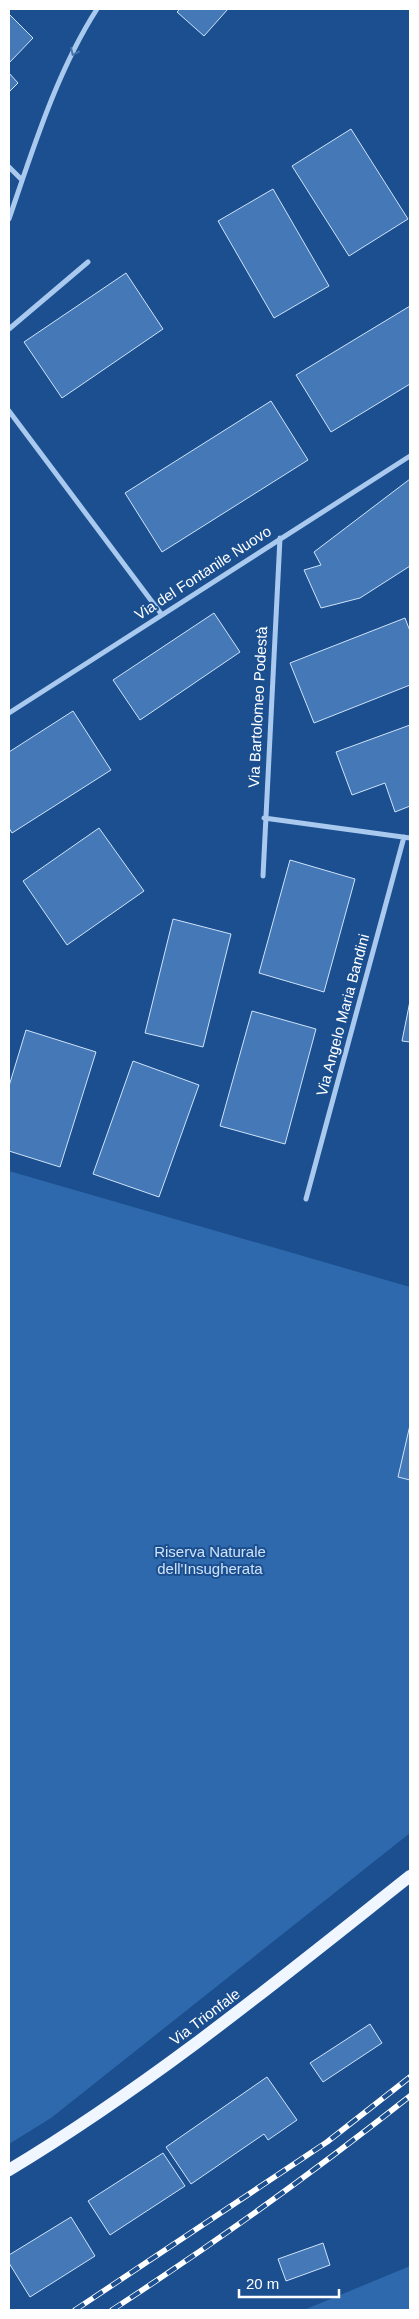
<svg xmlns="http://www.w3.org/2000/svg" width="419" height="2319" viewBox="0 0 419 2319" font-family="Arial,sans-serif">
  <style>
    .green { fill: #2e69ad }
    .building { fill: #4478b7; stroke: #cfe3fa }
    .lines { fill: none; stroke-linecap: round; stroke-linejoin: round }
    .street { stroke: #a9c9ee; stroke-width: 5 }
    .primary { stroke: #f0f6ff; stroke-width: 12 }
    .rail-casing { stroke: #fff; stroke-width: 5.5 }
    .rail { stroke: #1b4f8f; stroke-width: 4; stroke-dasharray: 11; stroke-linecap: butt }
    .oneway { stroke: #4674ac }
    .labels { text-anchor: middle; stroke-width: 4; stroke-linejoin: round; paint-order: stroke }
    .street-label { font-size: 15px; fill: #fff; stroke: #1b4f8f }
    .park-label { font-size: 15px; fill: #cfe3fa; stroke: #1b4f8f }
  </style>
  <rect width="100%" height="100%" fill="#1b4f8f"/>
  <path class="green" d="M 9,1171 L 410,1287 L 410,1833 L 51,2118 L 9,2144 Z
    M 410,2266 L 410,2310 L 304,2310 Z"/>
  <path class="building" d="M 180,9 L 228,9 L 204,36 L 177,12 Z
    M 9,14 L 33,38 L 9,63 Z
    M 9,73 L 18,83 L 9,92 Z
    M 351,129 L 408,219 L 349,256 L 292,166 Z
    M 273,189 L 329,286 L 274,318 L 218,221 Z
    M 126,273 L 163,329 L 62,398 L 24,342 Z
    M 410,306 L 410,384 L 331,432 L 296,375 Z
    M 271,401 L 308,460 L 162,552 L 125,493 Z
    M 410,479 L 410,566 L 360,598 L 321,608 L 304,570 L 321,565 L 314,552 Z
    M 214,613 L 240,652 L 140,720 L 113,680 Z
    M 405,618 L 410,631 L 410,685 L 314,723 L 290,663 Z
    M 73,711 L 111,770 L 12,833 L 9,828 L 9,752 Z
    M 410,725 L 410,806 L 395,812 L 385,783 L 352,795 L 336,752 Z
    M 99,828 L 144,891 L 67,945 L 23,881 Z
    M 290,860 L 355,879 L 324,992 L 259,973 Z
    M 173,919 L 231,934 L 203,1047 L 145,1033 Z
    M 410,1001 L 410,1042 L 402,1041 Z
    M 252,1011 L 316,1029 L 285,1144 L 220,1126 Z
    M 26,1030 L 96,1052 L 60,1167 L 9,1151 L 9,1086 Z
    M 133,1061 L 199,1085 L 159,1197 L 93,1174 Z
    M 410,1425 L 410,1480 L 398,1477 Z
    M 370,2024 L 382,2043 L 323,2082 L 310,2063 Z
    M 267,2077 L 297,2120 L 268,2140 L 264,2134 L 191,2184 L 166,2147 Z
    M 163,2153 L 185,2186 L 110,2235 L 88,2201 Z
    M 71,2217 L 95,2256 L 30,2297 L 9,2263 L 9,2255 Z
    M 323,2243 L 330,2265 L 286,2281 L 278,2259 Z"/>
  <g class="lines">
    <path class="street" d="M 9,167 L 22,180
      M 9,219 C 33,149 57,71 97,9
      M 9,329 L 88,262
      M 9,411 L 162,615
      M 9,713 L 410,456
      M 264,818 L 410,838
      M 263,876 L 280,538
      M 306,1199 L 404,837"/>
    <path class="primary" d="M 9,2170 C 152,2084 280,1979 410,1876"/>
    <defs>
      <path id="rail" d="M 75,2310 L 327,2142 L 410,2077
        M 112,2310 C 215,2243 314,2172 410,2096"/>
    </defs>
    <use href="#rail" class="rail-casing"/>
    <use href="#rail" class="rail"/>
  </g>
  <defs><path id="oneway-chevron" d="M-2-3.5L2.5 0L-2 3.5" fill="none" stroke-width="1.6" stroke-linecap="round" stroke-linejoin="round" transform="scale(1.25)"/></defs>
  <use class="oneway" href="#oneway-chevron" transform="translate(74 52) rotate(115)"/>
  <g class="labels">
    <g class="street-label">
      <text transform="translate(203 573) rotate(-33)" y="5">Via del Fontanile Nuovo</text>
      <text transform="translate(258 707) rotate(-87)" y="5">Via Bartolomeo Podestà</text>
      <text transform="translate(343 1015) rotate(-75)" y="5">Via Angelo Maria Bandini</text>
      <text transform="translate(205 2017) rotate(-37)" y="5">Via Trionfale</text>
    </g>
    <g class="park-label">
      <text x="210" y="1557">Riserva Naturale<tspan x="210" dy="17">dell'Insugherata</tspan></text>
    </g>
  </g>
  <rect width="419" height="2319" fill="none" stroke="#ffffff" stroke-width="20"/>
  <path d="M239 2289v8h100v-8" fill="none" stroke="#ffffff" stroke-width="2.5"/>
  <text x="246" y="2289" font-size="15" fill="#ffffff" stroke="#1b4f8f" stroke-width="4" paint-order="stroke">20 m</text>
</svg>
